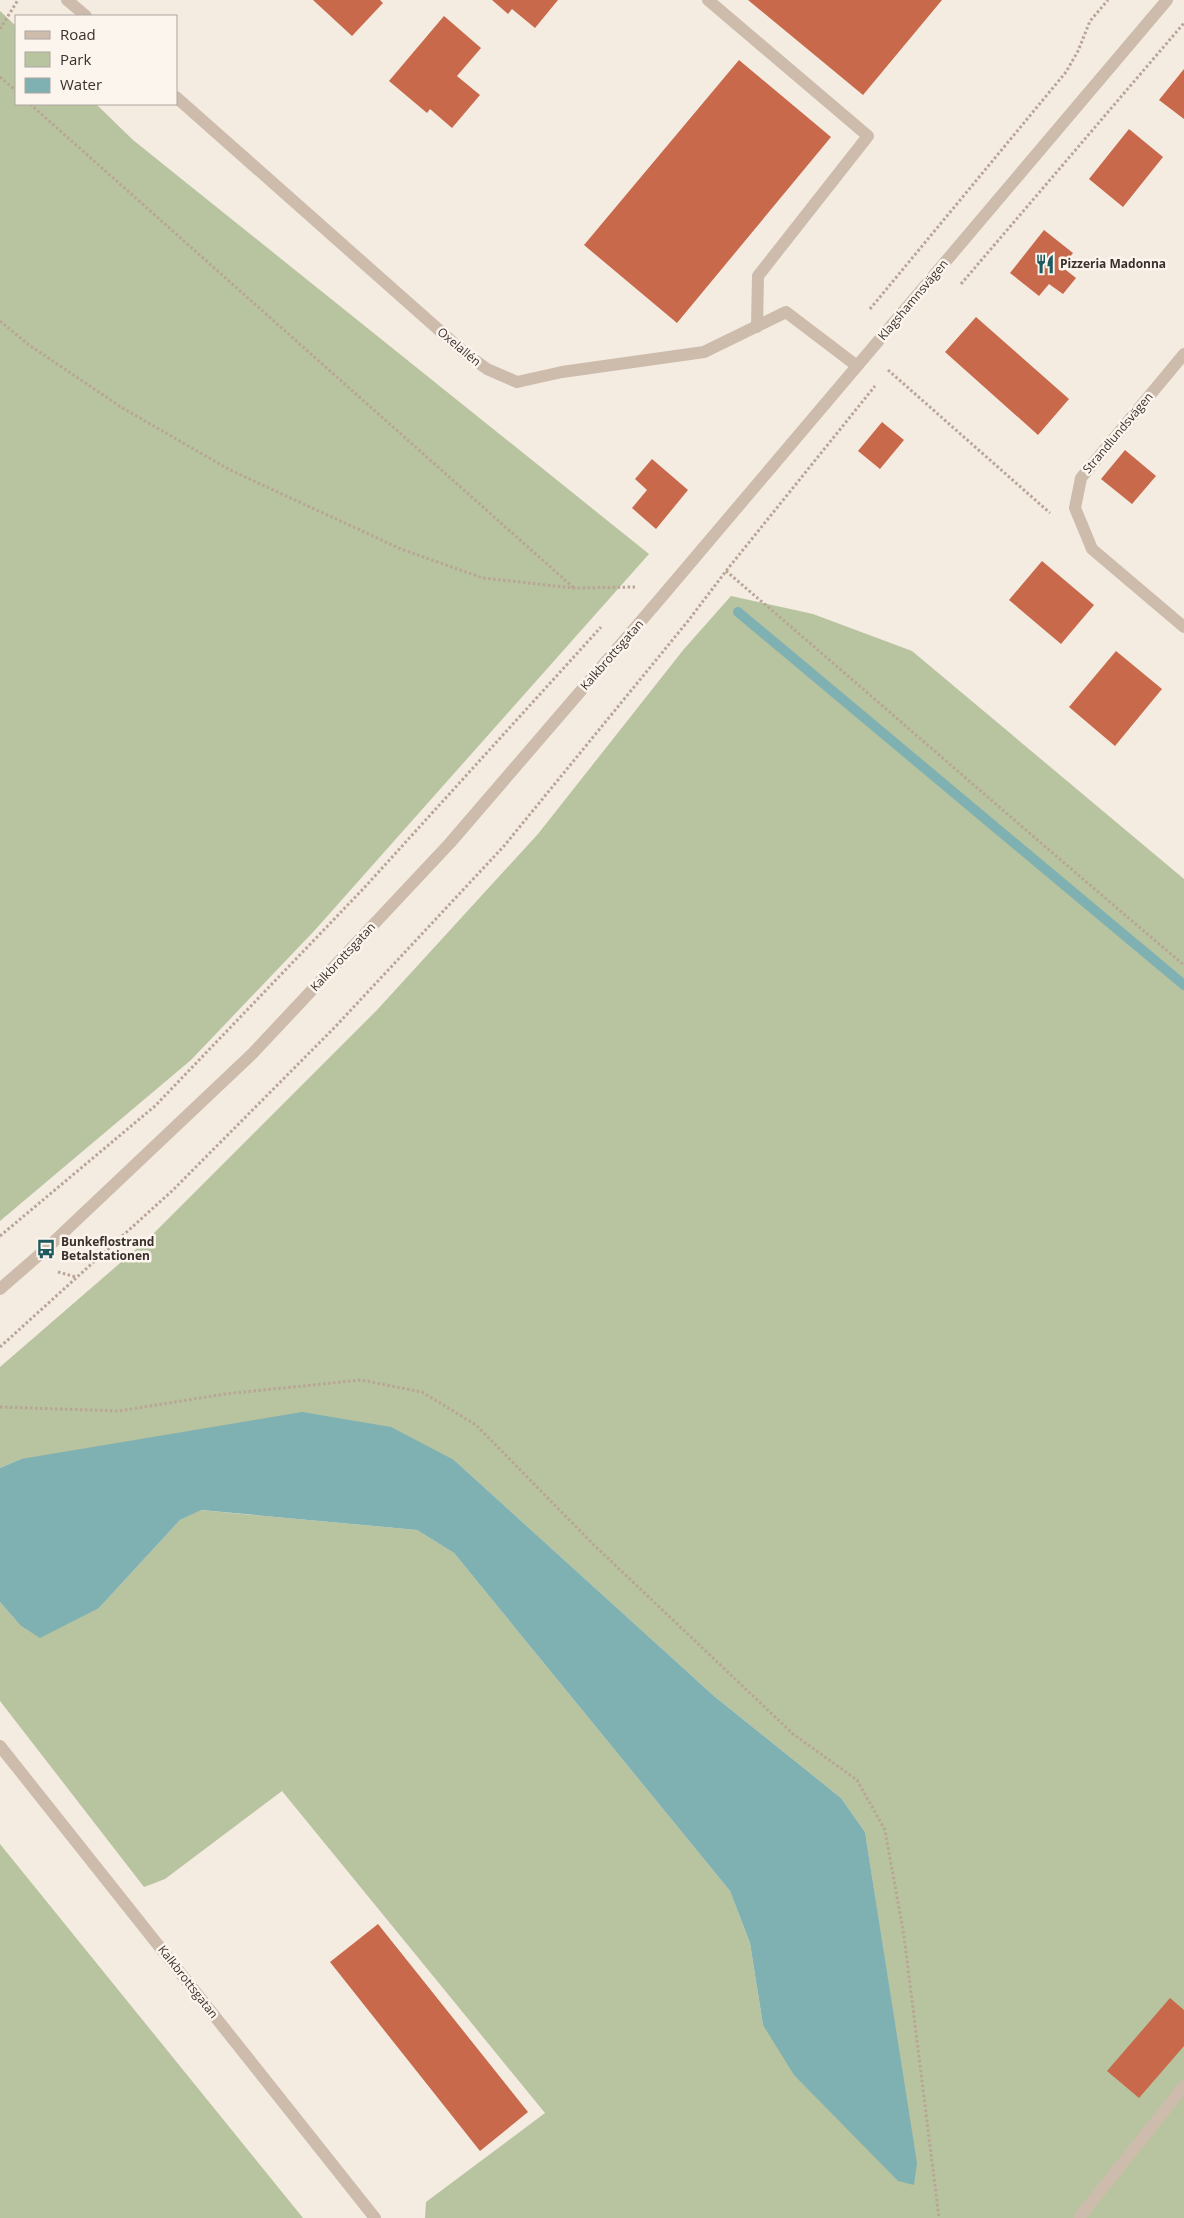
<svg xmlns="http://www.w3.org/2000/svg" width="1184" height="2218" viewBox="0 0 1184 2218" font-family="'Open Sans',sans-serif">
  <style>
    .green { fill: #b8c4a0 }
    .water { fill: #7fb0b2 }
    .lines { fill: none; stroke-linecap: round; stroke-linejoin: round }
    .stream { stroke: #7fb0b2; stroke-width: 10 }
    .building { fill: #c8694b }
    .path { stroke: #b9a596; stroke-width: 3; stroke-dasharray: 2.5 2.5; stroke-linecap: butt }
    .minor { stroke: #cdbbac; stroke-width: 12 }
    .labels { text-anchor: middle; stroke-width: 5; stroke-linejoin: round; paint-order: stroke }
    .poi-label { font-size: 12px; font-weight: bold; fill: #3b302b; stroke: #fbf5ee; text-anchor: start }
    .street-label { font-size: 12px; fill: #3b302b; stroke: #fbf5ee }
  </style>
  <rect width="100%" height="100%" fill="#f4ebe1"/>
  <path class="green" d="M 0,11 L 16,26 L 16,104 L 96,104 L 133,140 L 649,554 L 315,930 L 191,1060 L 0,1221 Z
    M 731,596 L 813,614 L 912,651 L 1184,879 L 1184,2218 L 425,2218 L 426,2202 L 545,2113 L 282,1791 L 165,1879 L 144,1887 L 0,1701 L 0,1602 L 20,1625 L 99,1608 L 180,1520 L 200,1510 L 417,1530 L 454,1553 L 730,1891 L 750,1943 L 763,2025 L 916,2163 L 865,1832 L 841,1798 L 714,1696 L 454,1460 L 21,1459 L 0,1468 L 0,1367 L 149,1238 L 377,1010 L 538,834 L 684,649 Z
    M 0,1844 L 303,2218 L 0,2218 Z"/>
  <path class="water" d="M 302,1412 L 391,1427 L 454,1460 L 714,1696 L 841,1798 L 865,1832 L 917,2163 L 914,2185 L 898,2181 L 794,2075 L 763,2025 L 750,1943 L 730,1891 L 454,1553 L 417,1530 L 201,1510 L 180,1520 L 99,1608 L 40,1638 L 20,1625 L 0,1602 L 0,1468 L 21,1459 Z"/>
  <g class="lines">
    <path class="stream" d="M 738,612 L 1184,985"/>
  </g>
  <path class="building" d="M 313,0 L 380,0 L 383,3 L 352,36 Z
    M 492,0 L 558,0 L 535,28 L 512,9 L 508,14 Z
    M 748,0 L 942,0 L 863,95 Z
    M 444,16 L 481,48 L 457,76 L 480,95 L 452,128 L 430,109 L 427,113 L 389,81 Z
    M 739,60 L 831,137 L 677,323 L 584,245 Z
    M 1184,69 L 1184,119 L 1159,100 Z
    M 1129,129 L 1163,157 L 1123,207 L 1089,179 Z
    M 1044,230 L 1073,253 L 1062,267 L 1076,278 L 1063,294 L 1049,284 L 1039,296 L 1010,273 Z
    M 976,317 L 1069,399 L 1038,435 L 945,352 Z
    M 882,422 L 904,440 L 880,469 L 858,451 Z
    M 1125,450 L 1156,476 L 1132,504 L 1101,479 Z
    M 652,459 L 688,490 L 656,529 L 632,508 L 647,490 L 635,479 Z
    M 1042,561 L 1094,605 L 1061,644 L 1009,600 Z
    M 1116,651 L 1162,689 L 1115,746 L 1069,707 Z
    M 378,1924 L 528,2112 L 480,2151 L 330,1962 Z
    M 1170,1998 L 1184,2010 L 1184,2046 L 1139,2098 L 1107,2071 Z"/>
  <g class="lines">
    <path class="path" d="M 0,29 L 18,0
      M 0,77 L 16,91
      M 30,104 L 574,588
      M 961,284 L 1184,23
      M 870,309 L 1066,72 L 1078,51 L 1090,21 L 1108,0
      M 0,321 L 29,345 L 121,407 L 230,470 L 401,549 L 483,578 L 574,588 L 635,587
      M 888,370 L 1050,513
      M 726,571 C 879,702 1030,835 1184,965
      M 0,1236 L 155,1106 L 364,888 L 601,627
      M 58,1272 L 76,1277
      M 0,1347 L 173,1190 L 335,1027 L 504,846 L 688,621 L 726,571 L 875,386
      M 0,1407 L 119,1411 L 225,1394 L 361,1380 L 422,1392 L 476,1425 L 594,1545 L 793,1734 L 857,1780 L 885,1830 L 904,1936 L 939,2218"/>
    <path class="minor" d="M 67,0 L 86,16
      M 708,0 L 868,136 L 758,276 L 757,327
      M 176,97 L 465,353 L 487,369 L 517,382 L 562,372 L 704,352 L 786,312 L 857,366
      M 1184,354 L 1081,478 L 1075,508 L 1092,549 L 1184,627
      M 0,1289 L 46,1249 L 253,1053 L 450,843 L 659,600 L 1167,0
      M 0,1746 L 375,2218
      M 1079,2218 L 1184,2086"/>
  </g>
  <defs>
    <symbol id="restaurant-bare" viewBox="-9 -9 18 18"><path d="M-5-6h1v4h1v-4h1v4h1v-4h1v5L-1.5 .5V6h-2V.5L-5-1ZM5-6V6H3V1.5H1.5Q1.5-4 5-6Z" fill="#1f5a5e" stroke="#fbf5ee" stroke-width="2.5" paint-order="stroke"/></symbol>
    <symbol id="bus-bare" viewBox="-9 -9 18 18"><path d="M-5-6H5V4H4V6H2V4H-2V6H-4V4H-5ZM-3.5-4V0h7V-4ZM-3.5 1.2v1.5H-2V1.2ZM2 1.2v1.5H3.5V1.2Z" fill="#1f5a5e" stroke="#fbf5ee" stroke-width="2.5" paint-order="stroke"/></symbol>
  </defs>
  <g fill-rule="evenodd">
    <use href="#restaurant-bare" x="1031" y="250" width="28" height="28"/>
    <use href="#bus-bare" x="32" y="1235" width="28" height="28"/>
  </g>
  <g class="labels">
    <g class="poi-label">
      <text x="1060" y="268">Pizzeria Madonna</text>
      <text x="61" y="1246">Bunkeflostrand<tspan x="61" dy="14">Betalstationen</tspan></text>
    </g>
    <g class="street-label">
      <text transform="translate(913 300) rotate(-50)" y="4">Klagshamnsvägen</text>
      <text transform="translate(459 347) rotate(40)" y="4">Oxelallén</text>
      <text transform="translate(1118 433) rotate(-50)" y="4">Strandlundsvägen</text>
      <text transform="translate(612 655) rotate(-49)" y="4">Kalkbrottsgatan</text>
      <text transform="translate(343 957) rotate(-47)" y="4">Kalkbrottsgatan</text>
      <text transform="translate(188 1982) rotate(52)" y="4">Kalkbrottsgatan</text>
    </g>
  </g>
  <rect x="15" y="15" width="162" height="90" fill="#fbf5ee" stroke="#aea6a0"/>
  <rect x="25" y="31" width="25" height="8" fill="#cdbbac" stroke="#aea6a0"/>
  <text x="60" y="40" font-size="15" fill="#3b302b">Road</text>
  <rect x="25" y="52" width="25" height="15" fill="#b8c4a0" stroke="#aea6a0"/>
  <text x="60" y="65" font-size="15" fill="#3b302b">Park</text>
  <rect x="25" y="78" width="25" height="15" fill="#7fb0b2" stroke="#aea6a0"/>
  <text x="60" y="90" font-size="15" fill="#3b302b">Water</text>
</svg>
